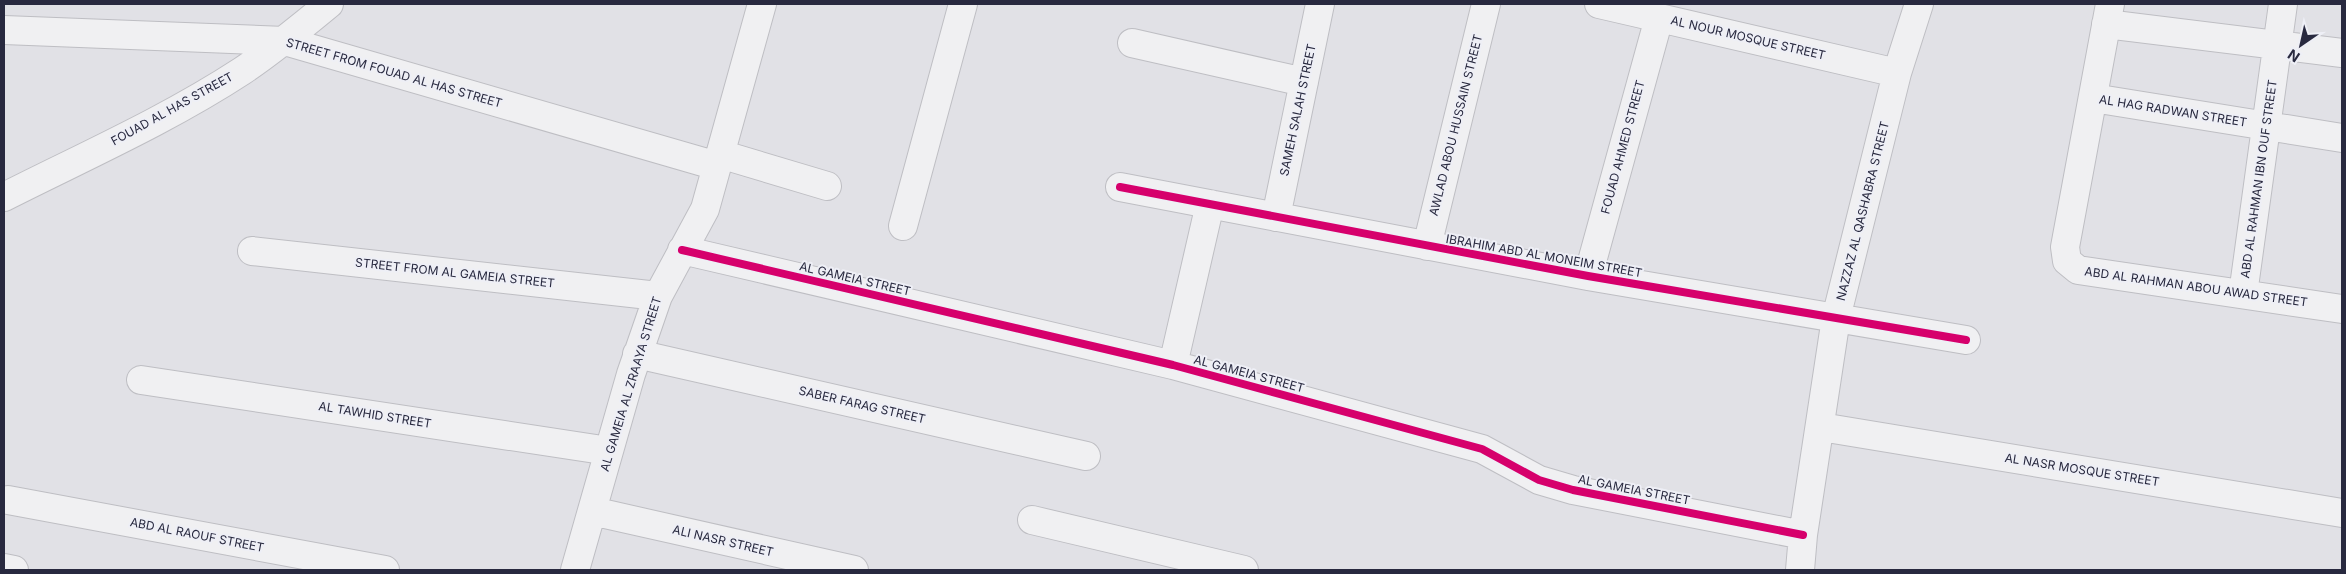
<svg xmlns="http://www.w3.org/2000/svg" width="2346" height="574" viewBox="0 0 2346 574" font-family="Inter,sans-serif">
  <style>
    .lines { fill: none; stroke-linecap: round; stroke-linejoin: round }
    .minor-casing { stroke: #bebec3; stroke-width: 30 }
    .minor { stroke: #f0f0f2; stroke-width: 28 }
    .cycleway-casing { stroke: #eeeff6; stroke-width: 11 }
    .cycleway { stroke: #d6006c; stroke-width: 8 }
    .labels { text-anchor: middle; stroke-width: 4; stroke-linejoin: round; paint-order: stroke }
    .street-label { font-size: 12px; fill: #28293f; stroke: #eeeff6 }
  </style>
  <rect width="100%" height="100%" fill="#e1e1e6"/>
  <g class="lines">
    <defs>
      <path id="minor" d="M 1599,4 L 1897,73
        M 2110,4 L 2065,247 L 2067,261 L 2078,270 L 2342,309
        M 2106,24 L 2342,53
        M 4,30 L 285,41 L 717,166
        M 1132,43 L 1304,82
        M 2093,98 L 2342,138
        M 720,154 L 827,186
        M 1120,187 L 1588,276 L 1966,340
        M 4,197 C 83,157 167,120 242,71 C 272,51 300,28 329,4
        M 1276,217 L 1320,4
        M 903,226 L 963,4
        M 1427,246 L 1486,4
        M 682,250 L 1173,365 L 1482,449 L 1539,480 L 1573,490 L 1803,535
        M 252,251 L 658,296
        M 1588,276 L 1659,18
        M 2243,294 L 2283,4
        M 637,354 L 1086,456
        M 1173,365 L 1210,204
        M 141,380 L 609,451
        M 1821,427 L 2342,513
        M 8,500 L 385,570
        M 592,511 L 854,570
        M 1032,520 L 1244,570
        M 4,568 L 14,570
        M 575,570 L 631,374 L 658,296 L 705,209 L 762,4
        M 1800,570 L 1803,535 L 1836,318 L 1897,73 L 1919,4"/>
    </defs>
    <use href="#minor" class="minor-casing"/>
    <use href="#minor" class="minor"/>
    <defs>
      <path id="cycleway" d="M 1120,187 L 1588,276 L 1966,340
        M 682,250 L 1173,365 L 1482,449 L 1539,480 L 1573,490 L 1803,535"/>
    </defs>
    <use href="#cycleway" class="cycleway-casing"/>
    <use href="#cycleway" class="cycleway"/>
  </g>
  <g class="labels">
    <g class="street-label">
      <text transform="translate(1748 38) rotate(13)" y="4">AL NOUR MOSQUE STREET</text>
      <text transform="translate(394 73) rotate(16)" y="4">STREET FROM FOUAD AL HAS STREET</text>
      <text transform="translate(172 109) rotate(-29)" y="4">FOUAD AL HAS STREET</text>
      <text transform="translate(1298 110) rotate(-78)" y="4">SAMEH SALAH STREET</text>
      <text transform="translate(2173 111) rotate(9)" y="4">AL HAG RADWAN STREET</text>
      <text transform="translate(1456 125) rotate(-76)" y="4">AWLAD ABOU HUSSAIN STREET</text>
      <text transform="translate(1623 147) rotate(-75)" y="4">FOUAD AHMED STREET</text>
      <text transform="translate(2259 179) rotate(-82)" y="4">ABD AL RAHMAN IBN OUF STREET</text>
      <text transform="translate(1863 211) rotate(-76)" y="4">NAZZAZ AL QASHABRA STREET</text>
      <text transform="translate(1544 256) rotate(10)" y="4">IBRAHIM ABD AL MONEIM STREET</text>
      <text transform="translate(455 273) rotate(6)" y="4">STREET FROM AL GAMEIA STREET</text>
      <text transform="translate(855 279) rotate(13)" y="4">AL GAMEIA STREET</text>
      <text transform="translate(2196 287) rotate(8)" y="4">ABD AL RAHMAN ABOU AWAD STREET</text>
      <text transform="translate(1249 374) rotate(15)" y="4">AL GAMEIA STREET</text>
      <text transform="translate(631 384) rotate(-73)" y="4">AL GAMEIA AL ZRAAYA STREET</text>
      <text transform="translate(862 405) rotate(13)" y="4">SABER FARAG STREET</text>
      <text transform="translate(375 415) rotate(9)" y="4">AL TAWHID STREET</text>
      <text transform="translate(2082 470) rotate(9)" y="4">AL NASR MOSQUE STREET</text>
      <text transform="translate(1634 490) rotate(11)" y="4">AL GAMEIA STREET</text>
      <text transform="translate(197 535) rotate(11)" y="4">ABD AL RAOUF STREET</text>
      <text transform="translate(723 541) rotate(13)" y="4">ALI NASR STREET</text>
    </g>
  </g>
  <rect width="2346" height="574" fill="none" stroke="#28293f" stroke-width="10"/>
  <g transform="translate(2301 45) rotate(214)" stroke="#eeeff6" stroke-width="4" paint-order="stroke">
  <path d="M0-4L9 19L0 12L-9 19Z" fill="#28293f"/>
  <text y="-8" font-size="14" font-weight="bold" text-anchor="middle" fill="#28293f">N</text>
  </g>
</svg>
